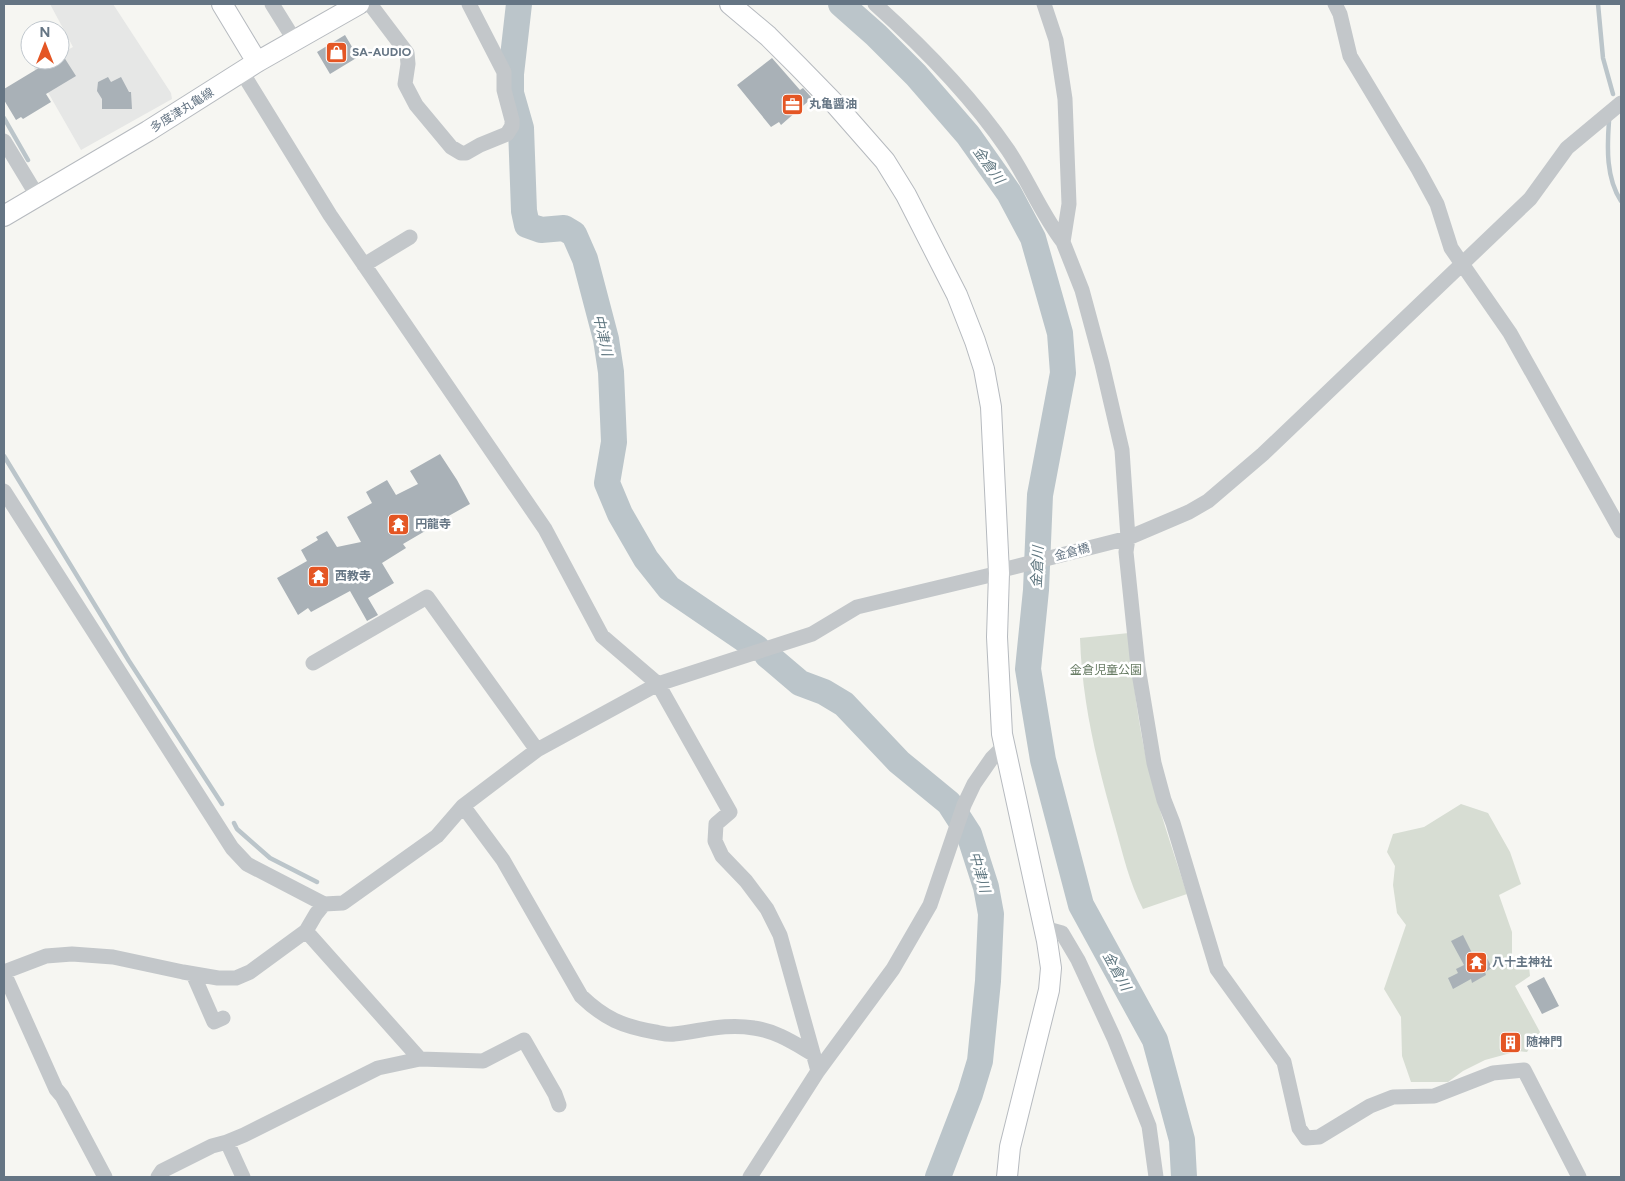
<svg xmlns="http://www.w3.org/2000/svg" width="1625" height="1181" viewBox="0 0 1625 1181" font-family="Figtree,'Noto Sans JP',sans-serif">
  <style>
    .built { fill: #e6e7e6 }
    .green { fill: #d7ddd3 }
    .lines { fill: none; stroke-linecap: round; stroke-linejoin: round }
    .stream { stroke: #bbc5ca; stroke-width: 4.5 }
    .river { stroke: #bbc5ca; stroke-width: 26 }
    .building { fill: #a9b1b7 }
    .secondary-casing { stroke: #b6babf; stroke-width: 22 }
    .street { stroke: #c3c7ca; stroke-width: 15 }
    .secondary { stroke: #fff; stroke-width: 20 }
    .labels { text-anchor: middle; stroke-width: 5; stroke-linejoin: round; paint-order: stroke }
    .poi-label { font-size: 12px; font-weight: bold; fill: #657584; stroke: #fff; text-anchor: start }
    .street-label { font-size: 12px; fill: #657584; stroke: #fff }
    .park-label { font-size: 12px; fill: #677b63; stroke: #fff }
    .water-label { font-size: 14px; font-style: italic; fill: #607780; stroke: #fff }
  </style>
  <rect width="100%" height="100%" fill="#f6f6f2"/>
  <path class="built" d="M 50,4 L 113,4 L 171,93 L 172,99 L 81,150 L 34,68 L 49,60 L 60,60 L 60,54 L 73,47 Z"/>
  <path class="green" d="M 1129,633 C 1132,670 1136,706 1143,743 C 1153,794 1171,844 1187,894 L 1143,909 C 1129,882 1123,854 1115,826 C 1097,764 1082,702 1080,638 Z
    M 1461,804 L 1488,813 L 1510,852 L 1521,884 L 1499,895 L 1512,932 L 1512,960 L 1529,966 L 1530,976 L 1515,986 L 1540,1032 L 1527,1052 L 1518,1051 L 1485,1060 L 1463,1071 L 1448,1082 L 1411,1082 L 1402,1056 L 1401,1017 L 1384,989 L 1406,925 L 1397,913 L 1393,885 L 1395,866 L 1387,852 L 1393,834 L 1424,827 Z"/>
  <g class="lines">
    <path class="stream" d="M 1598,4 L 1603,58 L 1613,94
      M 4,118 L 28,160
      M 1609,121 C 1607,148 1606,178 1621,201
      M 4,456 L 129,661 L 222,804
      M 234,823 L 237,829 L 270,858 L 317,882"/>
    <path class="river" d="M 519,4 L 511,74 L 511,93 L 521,128 L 524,211 L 527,225 L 541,230 L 564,228 L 574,234 L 585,259 L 606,339 L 611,372 L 614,442 L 607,483 L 620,514 L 646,559 L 669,588 L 757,648
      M 841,4 L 876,35 L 916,75 L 968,135 L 1009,193 L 1033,238 L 1060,333 L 1063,373 L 1040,495 L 1036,590 L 1028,669 L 1043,760 L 1081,905 L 1155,1040 L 1182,1140 L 1184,1177
      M 767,655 L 800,683 L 824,692 L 844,704 L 899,762 L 949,803 L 969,834 L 986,887 L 991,914 L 988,981 L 980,1061 L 970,1094 L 938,1177"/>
  </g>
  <path class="building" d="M 345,35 L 358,57 L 330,74 L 317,52 Z
    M 62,54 L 76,76 L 46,94 L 51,102 L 23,119 L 21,117 L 16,120 L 4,100 L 4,89 L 52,60 L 60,60 L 60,56 Z
    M 772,58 L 800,90 L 803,88 L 812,98 L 781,125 L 779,122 L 771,127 L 737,85 Z
    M 108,77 L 111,82 L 121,77 L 129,92 L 131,92 L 132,109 L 102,109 L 102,99 L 97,91 L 98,82 Z
    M 440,454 L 457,480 L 470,504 L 445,518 L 448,523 L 434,531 L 432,527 L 403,544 L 406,548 L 382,563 L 394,583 L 368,598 L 378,615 L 367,621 L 350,591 L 311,612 L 308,608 L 298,615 L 277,578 L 307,561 L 301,550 L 318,540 L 316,537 L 327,531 L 337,547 L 361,542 L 347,517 L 372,503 L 366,492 L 387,480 L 396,495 L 418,484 L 410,471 Z
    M 1463,935 L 1475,959 L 1485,954 L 1492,968 L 1485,972 L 1486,975 L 1472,983 L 1471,979 L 1453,989 L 1448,978 L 1458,973 L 1456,969 L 1464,965 L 1451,941 Z
    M 1544,977 L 1559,1006 L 1542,1014 L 1527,986 Z
    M 1514,1033 L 1520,1043 L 1505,1051 L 1500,1041 Z"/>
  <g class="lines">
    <defs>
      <path id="secondary" d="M 222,4 L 257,62
        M 730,4 L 768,36 L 798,66 L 835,104 L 885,161 L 906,195 L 957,295 L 975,341 L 984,369 L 991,407 L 999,573 L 997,637 L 1002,734 L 1047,941 L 1051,968 L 1049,990 L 1010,1147 L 1007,1177
        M 4,216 L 148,131 L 257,62 L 359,4"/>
    </defs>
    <use href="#secondary" class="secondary-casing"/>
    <path class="street" d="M 272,4 L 295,41
      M 370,4 L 407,53 L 408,64 L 405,84 L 416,105 L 451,147 L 461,153 L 466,153 L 480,145 L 507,134 L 512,126 L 512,120 L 504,90 L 504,72 L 469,4
      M 875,4 C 924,48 971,96 1008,150 C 1028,180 1041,213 1063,242
      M 1044,4 L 1056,40 L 1065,99 L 1069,204 L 1063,242 L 1082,290 L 1102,364 L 1122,450 L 1128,538 L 1126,552 L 1138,667 L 1154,763 L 1164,800 L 1173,823 L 1217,969 L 1284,1062 L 1299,1128 L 1306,1138 L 1319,1137 L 1370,1106 L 1393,1097 L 1434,1096 L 1493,1073 L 1524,1070 L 1579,1177
      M 1335,4 L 1340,14 L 1350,56 L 1418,169 L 1437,204 L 1451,248 L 1510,333 L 1621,531
      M 242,72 L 330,215 L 545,529 L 602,636 L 658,684 L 730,812 L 716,824 L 715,841 L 722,856 L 746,881 L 767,909 L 780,935 L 818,1071
      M 4,141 L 38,197
      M 364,265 L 410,237
      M 4,491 L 232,848 L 247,864 L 324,904
      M 313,663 L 427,597 L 537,750
      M 463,806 L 503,860 L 581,996 C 605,1019 622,1026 655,1032 C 661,1033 668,1035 674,1034 C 702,1031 725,1023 754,1028 C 776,1031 794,1043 813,1054
      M 1044,928 L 1062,933 L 1078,960 L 1114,1038 L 1149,1126 L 1156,1177
      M 306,931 L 420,1059
      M 4,972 L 46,956 L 72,954 L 113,957 L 183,972 L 218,978 L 236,978 L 250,972 L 306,931 L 316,914 L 324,904 L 343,903 L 437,836 L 463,806 L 537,750 L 658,684 L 812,634 L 857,607 L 999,573 L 1006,569 L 1128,538 L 1189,512 L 1208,501 L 1263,454 L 1530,199 L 1567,148 L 1621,103
      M 4,973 L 56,1089 L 62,1096 L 105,1177
      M 193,974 L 214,1022 L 223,1018
      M 227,1142 L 243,1177
      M 158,1177 L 162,1171 L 212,1146 L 227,1142 L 244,1135 L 378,1068 L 420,1059 L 483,1061 L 524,1040 L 555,1094 L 559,1105
      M 750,1177 L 818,1071 L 893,969 L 930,905 L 964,805 L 974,784 L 992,758 L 1004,746"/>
    <use href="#secondary" class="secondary"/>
  </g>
  <defs>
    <symbol id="shop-square" viewBox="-11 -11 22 22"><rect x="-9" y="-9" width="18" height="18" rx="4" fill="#e45624" stroke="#fff"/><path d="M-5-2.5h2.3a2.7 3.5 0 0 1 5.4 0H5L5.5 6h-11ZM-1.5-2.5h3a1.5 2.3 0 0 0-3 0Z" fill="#fff"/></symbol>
    <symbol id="office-square" viewBox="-11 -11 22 22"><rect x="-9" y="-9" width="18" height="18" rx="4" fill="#e45624" stroke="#fff"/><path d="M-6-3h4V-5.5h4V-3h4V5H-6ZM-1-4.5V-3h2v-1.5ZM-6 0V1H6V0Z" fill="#fff"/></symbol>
    <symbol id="temple-square" viewBox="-11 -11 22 22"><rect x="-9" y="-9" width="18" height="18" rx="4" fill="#e45624" stroke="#fff"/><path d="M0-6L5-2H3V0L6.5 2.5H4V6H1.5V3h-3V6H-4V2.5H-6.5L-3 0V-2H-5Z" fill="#fff"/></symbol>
    <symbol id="building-square" viewBox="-11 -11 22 22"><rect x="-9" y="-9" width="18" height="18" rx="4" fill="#e45624" stroke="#fff"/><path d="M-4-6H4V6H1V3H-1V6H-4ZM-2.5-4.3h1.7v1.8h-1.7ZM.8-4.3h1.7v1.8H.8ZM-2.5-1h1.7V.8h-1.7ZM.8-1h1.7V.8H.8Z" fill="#fff"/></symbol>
  </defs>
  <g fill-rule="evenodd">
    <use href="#shop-square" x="324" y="40" width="25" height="25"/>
    <use href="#office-square" x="780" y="92" width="25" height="25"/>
    <use href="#temple-square" x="386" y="512" width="25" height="25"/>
    <use href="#temple-square" x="306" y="564" width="25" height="25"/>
    <use href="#temple-square" x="1464" y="950" width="25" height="25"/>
    <use href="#building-square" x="1498" y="1030" width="25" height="25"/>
  </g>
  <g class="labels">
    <g class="poi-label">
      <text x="352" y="56">SA-AUDIO</text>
      <text x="809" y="108">丸亀醤油</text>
      <text x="415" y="528">円龍寺</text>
      <text x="335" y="580">西教寺</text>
      <text x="1492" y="966">八十主神社</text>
      <text x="1526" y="1046">随神門</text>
    </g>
    <g class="street-label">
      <text transform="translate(182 110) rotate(-32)" y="4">多度津丸亀線</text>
      <text transform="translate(1072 552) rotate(-15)" y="4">金倉橋</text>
    </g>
    <g class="park-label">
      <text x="1106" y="674">金倉児童公園</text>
    </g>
    <g class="water-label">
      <text transform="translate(989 165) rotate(54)" y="5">金倉川</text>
      <text transform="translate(603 335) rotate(77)" y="5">中津川</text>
      <text transform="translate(1037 567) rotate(-87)" y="5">金倉川</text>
      <text transform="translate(980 872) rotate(74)" y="5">中津川</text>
      <text transform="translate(1117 971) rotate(61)" y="5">金倉川</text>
    </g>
  </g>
  <rect width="1625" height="1181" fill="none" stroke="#657584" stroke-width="10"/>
  <g transform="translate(45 45)"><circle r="24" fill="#ffffff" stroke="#c1c8ce"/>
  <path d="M0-4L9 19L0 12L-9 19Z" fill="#e45624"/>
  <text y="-8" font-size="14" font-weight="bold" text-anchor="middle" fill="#657584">N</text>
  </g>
</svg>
